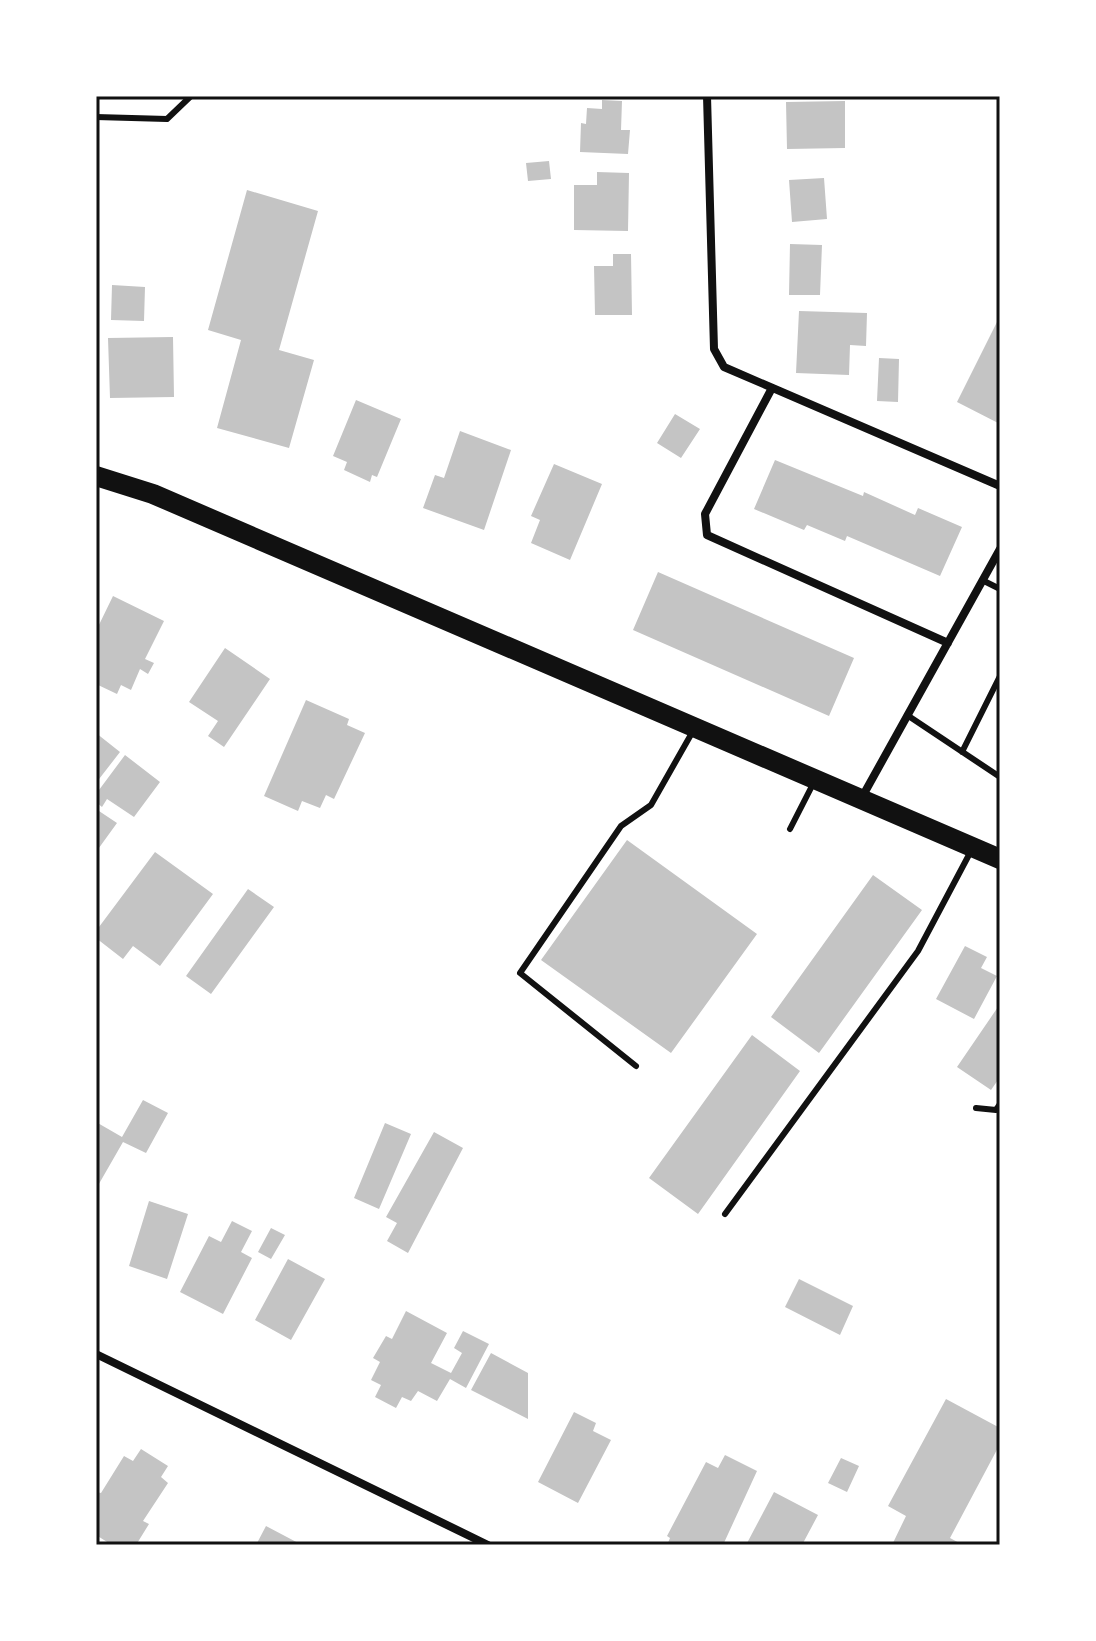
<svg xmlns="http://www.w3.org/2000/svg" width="1096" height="1641" viewBox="0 0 1096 1641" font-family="Lora,serif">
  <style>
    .building { fill: #c4c4c4 }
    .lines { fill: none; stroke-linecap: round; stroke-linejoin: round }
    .service { stroke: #111; stroke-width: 6 }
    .minor { stroke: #111; stroke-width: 8 }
    .primary { stroke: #111; stroke-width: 20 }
    .neatline { fill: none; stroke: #111; stroke-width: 3 }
  </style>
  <rect width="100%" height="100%" fill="#fff"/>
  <path class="building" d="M 602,100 L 622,101 L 621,130 L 630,130 L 628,154 L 580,152 L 581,123 L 586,124 L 587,108 L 602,109 Z
    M 845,101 L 845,148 L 787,149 L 786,102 Z
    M 549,161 L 551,179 L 528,181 L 526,163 Z
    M 597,172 L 629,173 L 628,231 L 574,230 L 574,185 L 597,185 Z
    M 824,178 L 827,219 L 792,222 L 789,180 Z
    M 247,190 L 318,211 L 279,350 L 314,360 L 289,448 L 217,428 L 241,340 L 208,330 Z
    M 790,244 L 822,245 L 820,295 L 789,295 Z
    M 613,254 L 631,254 L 632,315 L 595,315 L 594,266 L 613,266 Z
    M 112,285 L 145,287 L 144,321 L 111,320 Z
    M 799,311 L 867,313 L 866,346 L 850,345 L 849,375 L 796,373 Z
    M 1000,316 L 1000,424 L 957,402 Z
    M 173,337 L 174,397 L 110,398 L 108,338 Z
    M 879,358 L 899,359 L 898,402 L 877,401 Z
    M 356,400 L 401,419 L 377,477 L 372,475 L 370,482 L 344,470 L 347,462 L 333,456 Z
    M 675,414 L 700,429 L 681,458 L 657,443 Z
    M 460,431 L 511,450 L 484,530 L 423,508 L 435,475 L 444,478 Z
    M 775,460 L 863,496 L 864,492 L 915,515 L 918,508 L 962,527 L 940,576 L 847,536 L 845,541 L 807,525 L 804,530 L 754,509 Z
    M 554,464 L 602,484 L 570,560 L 531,543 L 540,520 L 531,516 Z
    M 658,572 L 854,658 L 829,716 L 633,630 Z
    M 113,596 L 164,621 L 145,659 L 154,663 L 148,674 L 140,669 L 131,690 L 121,685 L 117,694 L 96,684 L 96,631 Z
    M 225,648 L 270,679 L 224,747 L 208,736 L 218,721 L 189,702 Z
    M 306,700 L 349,719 L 347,725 L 365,733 L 334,799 L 326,795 L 320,808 L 302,801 L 298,811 L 264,796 Z
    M 96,733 L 120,752 L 96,783 Z
    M 125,755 L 160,782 L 134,817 L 107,799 L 102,807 L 96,802 L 96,794 Z
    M 96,809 L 117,823 L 96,852 Z
    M 627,840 L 757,934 L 671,1053 L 541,960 Z
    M 155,852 L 213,894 L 160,966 L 133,946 L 123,959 L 96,938 L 96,931 Z
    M 873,875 L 922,910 L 819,1053 L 771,1017 Z
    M 248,889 L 274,907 L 211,994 L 186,976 Z
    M 965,946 L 987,957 L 981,968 L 997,976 L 974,1019 L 936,999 Z
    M 1000,1004 L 1000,1077 L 991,1090 L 957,1067 Z
    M 752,1035 L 800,1071 L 698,1214 L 649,1178 Z
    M 143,1100 L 168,1113 L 146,1153 L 123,1142 L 96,1189 L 96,1122 L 122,1137 Z
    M 385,1123 L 411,1134 L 379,1209 L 354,1198 Z
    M 434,1132 L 463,1148 L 408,1253 L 387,1241 L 397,1223 L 386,1217 Z
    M 149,1201 L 188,1214 L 167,1279 L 129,1266 Z
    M 232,1221 L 252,1231 L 241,1252 L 252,1258 L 223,1314 L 180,1292 L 209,1236 L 221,1242 Z
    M 271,1228 L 285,1235 L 271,1259 L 258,1252 Z
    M 288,1259 L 325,1279 L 291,1340 L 255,1320 Z
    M 799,1279 L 853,1306 L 840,1335 L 785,1307 Z
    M 406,1311 L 447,1333 L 431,1363 L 451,1373 L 462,1353 L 454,1348 L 463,1331 L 489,1344 L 466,1388 L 450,1379 L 437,1401 L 418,1391 L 411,1401 L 402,1397 L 396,1408 L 375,1397 L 381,1385 L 371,1380 L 380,1362 L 373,1358 L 386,1336 L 392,1339 Z
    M 491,1353 L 528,1373 L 528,1419 L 471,1390 Z
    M 946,1399 L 1000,1428 L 1000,1444 L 950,1538 L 963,1545 L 892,1545 L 906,1516 L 888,1506 Z
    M 574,1412 L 596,1423 L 593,1431 L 611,1440 L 578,1503 L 538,1482 Z
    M 141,1449 L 168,1466 L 161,1477 L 168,1483 L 143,1521 L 149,1524 L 136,1545 L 112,1545 L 96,1535 L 96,1492 L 101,1493 L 124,1456 L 133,1461 Z
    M 725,1455 L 757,1471 L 723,1545 L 667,1545 L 670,1538 L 667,1536 L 706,1462 L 718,1468 Z
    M 841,1458 L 859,1466 L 847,1492 L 828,1483 Z
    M 774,1492 L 818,1515 L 802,1545 L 746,1545 Z
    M 266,1526 L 302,1545 L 256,1545 Z"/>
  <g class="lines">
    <path class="service" d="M 96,117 L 167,119 L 191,96
      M 982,580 L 1000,589
      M 907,715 L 1000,777
      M 962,752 L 1000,676
      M 790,829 L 814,782
      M 636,1066 L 520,973 L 621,826 L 651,805 L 693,731
      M 976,1108 L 996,1110 L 1000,1104
      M 725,1214 L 918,951 L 971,851"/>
    <path class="minor" d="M 707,96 L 714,349 L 724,367 L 1000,486
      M 772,388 L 705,514 L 707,535 L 948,643
      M 861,799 L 1000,549
      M 96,1354 L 488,1545"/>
    <path class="primary" d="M 96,476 L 153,494 L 1000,859"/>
  </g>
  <rect width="1096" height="1641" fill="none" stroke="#ffffff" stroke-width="196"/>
  <rect x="98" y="98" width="900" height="1445" class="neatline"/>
</svg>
